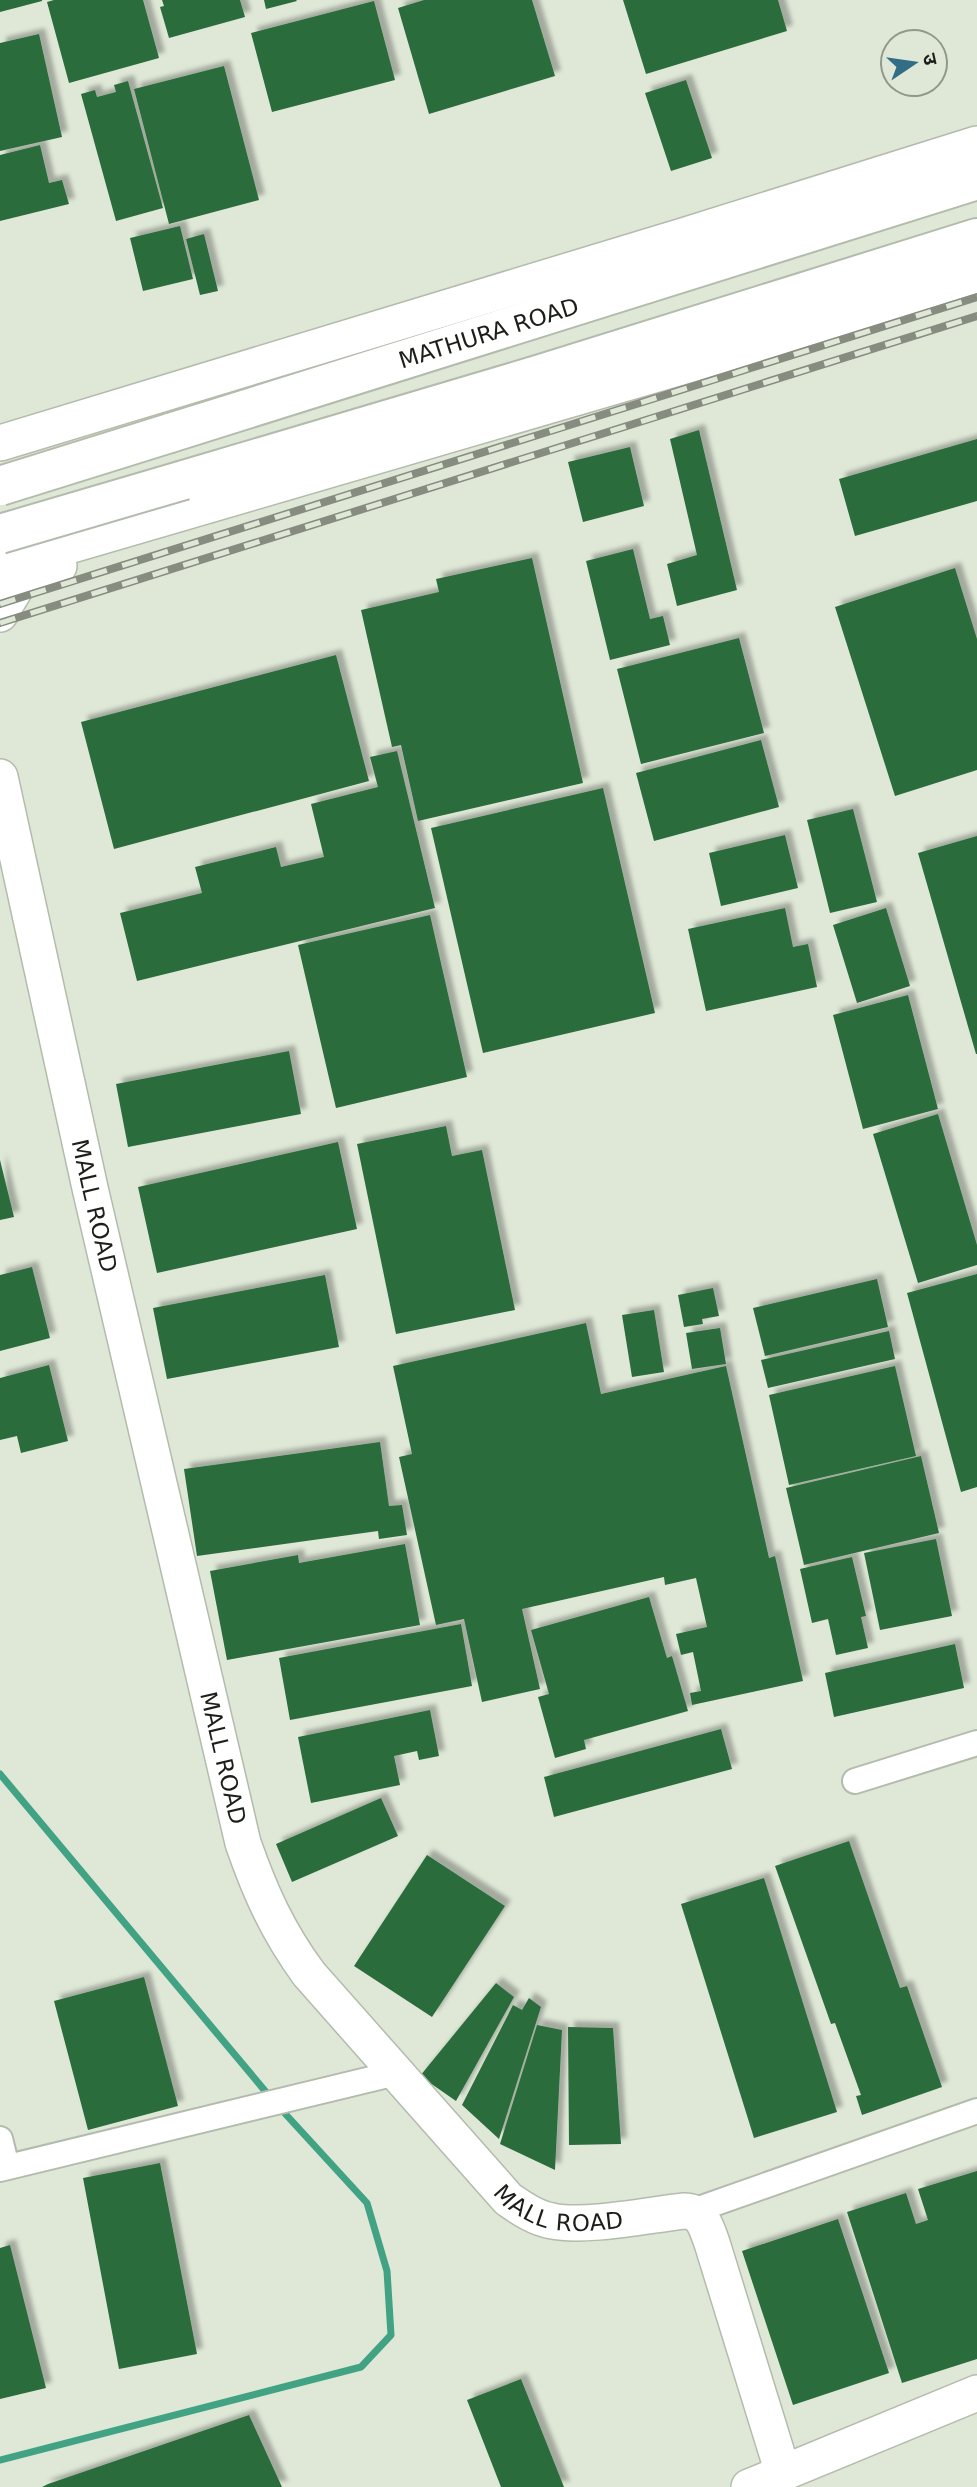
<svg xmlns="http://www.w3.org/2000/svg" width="977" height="2487" viewBox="0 0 977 2487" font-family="'DejaVu Sans','Noto Sans Devanagari',sans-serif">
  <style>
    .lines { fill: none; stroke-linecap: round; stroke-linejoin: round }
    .stream { stroke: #42a384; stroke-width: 7 }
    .building { fill: #2a6c3b; filter: url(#shadow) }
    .street-casing { stroke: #b3bcac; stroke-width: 28 }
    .secondary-casing { stroke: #b3bcac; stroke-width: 38 }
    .highway-casing { stroke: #b3bcac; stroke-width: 42 }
    .street { stroke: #fff; stroke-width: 24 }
    .secondary { stroke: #fff; stroke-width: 35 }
    .highway { stroke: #fff; stroke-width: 38 }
    .rail-casing { stroke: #868c80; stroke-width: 8 }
    .rail { stroke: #dfe8d7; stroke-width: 5; stroke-dasharray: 16; stroke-linecap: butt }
    .highway-bridge-casing { stroke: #b3bcac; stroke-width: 42; stroke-linecap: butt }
    .highway-bridge { stroke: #fff; stroke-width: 38 }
    .labels { text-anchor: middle; stroke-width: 7; stroke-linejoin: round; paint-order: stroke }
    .street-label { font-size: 23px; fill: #1c1f19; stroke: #dfe8d7 }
  </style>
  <defs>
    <filter id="shadow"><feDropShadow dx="6" dy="-6" stdDeviation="2" flood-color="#0004"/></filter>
  </defs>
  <rect width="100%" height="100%" fill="#dfe8d7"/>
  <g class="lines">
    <path class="stream" d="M 0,1774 L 271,2098
      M 0,2460 L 361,2367 L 391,2335 L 387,2271 L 367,2203 L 279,2107"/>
  </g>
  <path class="building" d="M 0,0 L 42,0 L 42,1 L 0,12 Z
    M 54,0 L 143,0 L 159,58 L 69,83 L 47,2 Z
    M 162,0 L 240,0 L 245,17 L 169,38 L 160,7 L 164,6 Z
    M 264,0 L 296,0 L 297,1 L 266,9 Z
    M 424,0 L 532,0 L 555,76 L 429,114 L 398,8 Z
    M 623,0 L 778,0 L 787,31 L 646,74 Z
    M 374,1 L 395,80 L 272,112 L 251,33 Z
    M 39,34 L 62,137 L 0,151 L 0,43 Z
    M 224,66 L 259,200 L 169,224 L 134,89 Z
    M 686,80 L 712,158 L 671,171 L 645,93 Z
    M 128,81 L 163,208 L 116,221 L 81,94 L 95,90 L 97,97 L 116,92 L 114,85 Z
    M 40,145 L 49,183 L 62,180 L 69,204 L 0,221 L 0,155 Z
    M 180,226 L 193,279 L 143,291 L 130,238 Z
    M 204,234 L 218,291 L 200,295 L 186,239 Z
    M 699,430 L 737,590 L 677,606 L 667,564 L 697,555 L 670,439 Z
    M 977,439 L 977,501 L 855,536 L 839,479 Z
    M 630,447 L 644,506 L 583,522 L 568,462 Z
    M 633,549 L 650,619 L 663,616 L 670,645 L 610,660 L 586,561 Z
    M 532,558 L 583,783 L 418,821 L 401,745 L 392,747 L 361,610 L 439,592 L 436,579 Z
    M 955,568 L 977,639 L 977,770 L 895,796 L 835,607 Z
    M 739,638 L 764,733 L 641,764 L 617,669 Z
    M 336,655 L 369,781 L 114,849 L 81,722 Z
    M 761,740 L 779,807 L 654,841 L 636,773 Z
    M 397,751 L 435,908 L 137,981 L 120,913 L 202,893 L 195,867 L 276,847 L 281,867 L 324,857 L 311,804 L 378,787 L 370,757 Z
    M 603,788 L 655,1013 L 483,1053 L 431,828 Z
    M 853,809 L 877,902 L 830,913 L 807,820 Z
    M 785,835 L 798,888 L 721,906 L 709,853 Z
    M 977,836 L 977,1054 L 976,1054 L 918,853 Z
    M 785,908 L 793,947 L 808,944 L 817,987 L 706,1011 L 688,929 Z
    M 886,908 L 910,986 L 857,1003 L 833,925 Z
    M 430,915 L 467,1077 L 336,1108 L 298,945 Z
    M 908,995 L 938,1109 L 863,1129 L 833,1015 Z
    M 289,1051 L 301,1114 L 128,1147 L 116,1084 Z
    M 938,1114 L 977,1245 L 977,1265 L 918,1283 L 873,1134 Z
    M 446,1126 L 452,1156 L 482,1150 L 515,1310 L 396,1334 L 357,1144 Z
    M 338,1142 L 357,1229 L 157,1273 L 138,1187 Z
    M 0,1160 L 14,1217 L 0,1220 Z
    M 32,1267 L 50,1338 L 0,1351 L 0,1275 Z
    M 977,1274 L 977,1487 L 961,1492 L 907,1293 Z
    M 325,1275 L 339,1347 L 167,1379 L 153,1308 Z
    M 877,1279 L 888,1327 L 765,1356 L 753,1308 Z
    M 713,1288 L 719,1316 L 702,1319 L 703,1324 L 684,1327 L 678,1295 Z
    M 654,1310 L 664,1372 L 632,1377 L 622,1315 Z
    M 586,1323 L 601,1394 L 726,1366 L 769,1558 L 775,1556 L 803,1681 L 692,1705 L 690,1693 L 701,1691 L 693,1652 L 681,1655 L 676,1634 L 707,1627 L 696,1578 L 665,1585 L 664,1577 L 522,1609 L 540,1689 L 482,1702 L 464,1619 L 436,1625 L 399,1457 L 412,1454 L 393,1366 Z
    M 720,1328 L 726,1364 L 692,1369 L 686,1333 Z
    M 889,1331 L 895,1359 L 768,1388 L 761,1360 Z
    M 49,1365 L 68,1441 L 21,1453 L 17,1436 L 0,1440 L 0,1378 Z
    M 895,1366 L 916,1456 L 789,1485 L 769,1395 Z
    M 380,1442 L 389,1506 L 402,1505 L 407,1535 L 379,1539 L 378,1531 L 197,1556 L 184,1469 Z
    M 921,1456 L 939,1533 L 804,1565 L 786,1488 Z
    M 936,1539 L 952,1616 L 880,1630 L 864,1553 Z
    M 405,1544 L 420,1625 L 227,1660 L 210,1571 L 298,1555 L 299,1563 Z
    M 852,1557 L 866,1616 L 861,1617 L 868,1648 L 836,1655 L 828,1619 L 812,1623 L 800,1569 Z
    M 649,1597 L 667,1658 L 672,1656 L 688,1711 L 584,1740 L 586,1749 L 555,1758 L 538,1697 L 549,1694 L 531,1630 Z
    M 461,1624 L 472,1686 L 290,1720 L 279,1658 Z
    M 955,1644 L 964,1688 L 834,1717 L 825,1673 Z
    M 430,1710 L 439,1756 L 419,1760 L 417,1751 L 394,1756 L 400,1785 L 311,1803 L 298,1737 Z
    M 721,1729 L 732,1769 L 554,1817 L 544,1777 Z
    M 381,1798 L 398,1836 L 292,1882 L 276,1844 Z
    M 849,1841 L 900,1988 L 907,1986 L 942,2087 L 862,2115 L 856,2096 L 861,2095 L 835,2023 L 831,2024 L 775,1866 Z
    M 427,1855 L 505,1906 L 432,2017 L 354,1966 Z
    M 764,1878 L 837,2112 L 754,2138 L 681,1904 Z
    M 144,1977 L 178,2106 L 88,2130 L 54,2001 Z
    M 496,1983 L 514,1997 L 456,2101 L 420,2076 Z
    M 529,1998 L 541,2007 L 499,2139 L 462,2105 L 513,2005 L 522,2010 Z
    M 537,2025 L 562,2030 L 555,2170 L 500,2144 Z
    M 568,2027 L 613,2028 L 621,2144 L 569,2145 Z
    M 160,2163 L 197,2354 L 119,2369 L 83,2178 Z
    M 977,2171 L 977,2359 L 902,2383 L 847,2212 L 906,2193 L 916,2224 L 928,2220 L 918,2189 Z
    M 838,2219 L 889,2373 L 793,2405 L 742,2251 Z
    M 10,2245 L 46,2388 L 0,2399 L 0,2248 Z
    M 521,2379 L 564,2487 L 501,2487 L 467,2400 Z
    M 249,2415 L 282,2487 L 42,2487 L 48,2484 Z"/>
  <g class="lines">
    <defs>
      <path id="street" d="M 855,1781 L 977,1743
        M 0,2139 L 7,2167
        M 0,2169 L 396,2073
        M 693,2211 L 977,2111"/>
      <g id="secondary">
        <path d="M 0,443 L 683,236 L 977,144"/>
        <path d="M 0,566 L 695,363 L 977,275"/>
        <path d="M 0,614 L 21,579 L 59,566"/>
        <path id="s1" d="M 0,777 L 90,1188 L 243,1843 C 260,1892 278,1932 309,1974 L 508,2199 C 521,2208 535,2218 552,2221 C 585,2228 648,2215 684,2211 C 703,2211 706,2227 712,2243 L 783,2473"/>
        <path d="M 749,2487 L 977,2393"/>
      </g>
      <g id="highway">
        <path id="s2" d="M 170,433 L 977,180"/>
        <path d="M 184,480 L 541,374 L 977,238"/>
      </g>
    </defs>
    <use href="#street" class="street-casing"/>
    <use href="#secondary" class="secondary-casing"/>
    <use href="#highway" class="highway-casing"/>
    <use href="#street" class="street"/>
    <use href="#secondary" class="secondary"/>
    <use href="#highway" class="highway"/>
    <defs>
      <path id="rail" d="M 0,604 L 977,297
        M 0,623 L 977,316"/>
    </defs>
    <use href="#rail" class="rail-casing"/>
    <use href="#rail" class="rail"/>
    <defs>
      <path id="highway-bridge" d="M 0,486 L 170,433
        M 0,534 L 184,480"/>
    </defs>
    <use href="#highway-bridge" class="highway-bridge-casing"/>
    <use href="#highway-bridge" class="highway-bridge"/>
  </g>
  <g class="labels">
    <g class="street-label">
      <text dy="8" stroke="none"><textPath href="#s2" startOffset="334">MATHURA ROAD</textPath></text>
      <text dy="8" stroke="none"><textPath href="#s1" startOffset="439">MALL ROAD</textPath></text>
      <text dy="8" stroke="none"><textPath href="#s1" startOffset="1006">MALL ROAD</textPath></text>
      <text dy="8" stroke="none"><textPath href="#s1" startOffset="1594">MALL ROAD</textPath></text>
    </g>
  </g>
  <g transform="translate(914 63) rotate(77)"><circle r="33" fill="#dfe8d7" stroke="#91988b" stroke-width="2"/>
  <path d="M0-5L12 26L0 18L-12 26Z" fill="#316d85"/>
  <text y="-10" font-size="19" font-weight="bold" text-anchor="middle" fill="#1c1f19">उ</text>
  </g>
</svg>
